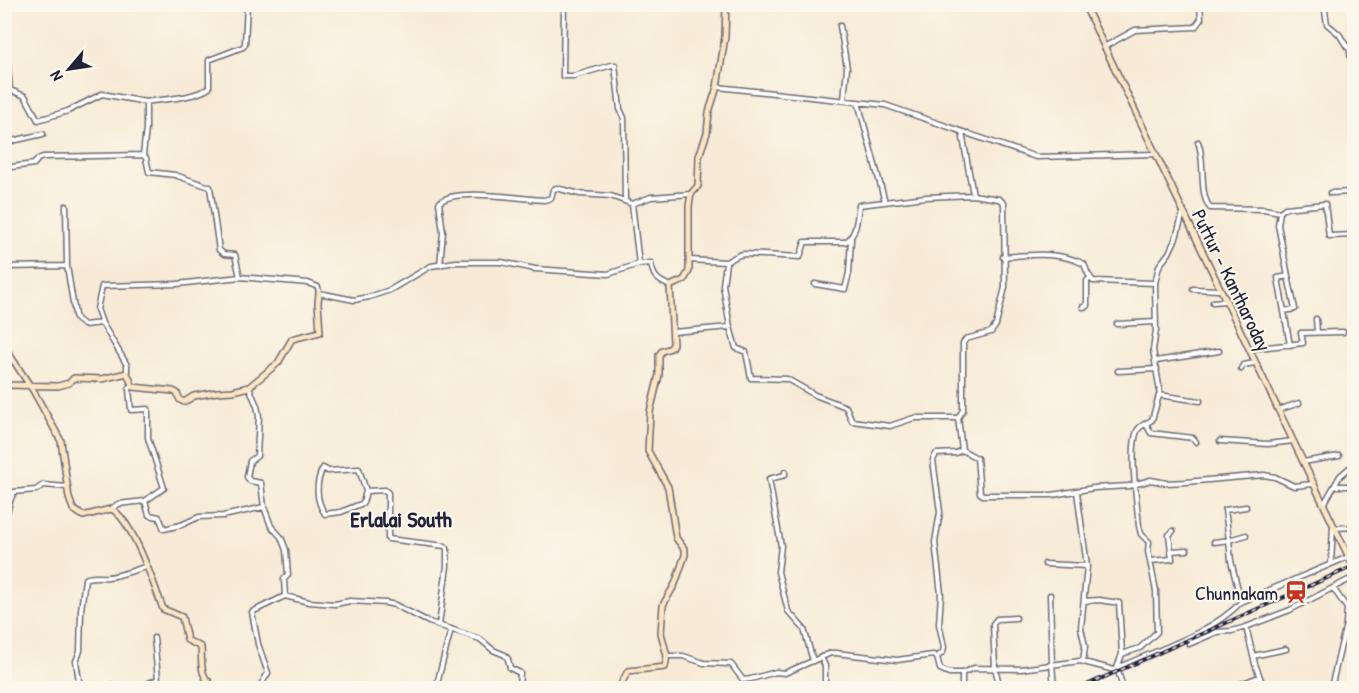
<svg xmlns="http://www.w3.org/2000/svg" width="1359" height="693" font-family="'Patrick Hand',sans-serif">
<rect width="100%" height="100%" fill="#fbf7ec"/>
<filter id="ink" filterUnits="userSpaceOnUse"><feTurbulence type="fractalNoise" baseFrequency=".0167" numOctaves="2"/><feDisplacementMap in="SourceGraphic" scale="12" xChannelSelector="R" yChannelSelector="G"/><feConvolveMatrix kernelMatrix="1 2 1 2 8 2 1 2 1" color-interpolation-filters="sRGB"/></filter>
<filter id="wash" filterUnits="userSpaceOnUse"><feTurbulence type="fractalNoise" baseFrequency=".008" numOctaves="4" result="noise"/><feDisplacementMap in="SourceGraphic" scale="24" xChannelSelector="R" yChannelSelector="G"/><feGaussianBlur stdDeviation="1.35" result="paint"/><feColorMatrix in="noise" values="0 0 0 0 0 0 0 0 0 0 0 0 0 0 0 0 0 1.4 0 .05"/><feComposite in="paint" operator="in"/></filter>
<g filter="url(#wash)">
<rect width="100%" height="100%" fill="#f7ebd7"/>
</g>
<g filter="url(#ink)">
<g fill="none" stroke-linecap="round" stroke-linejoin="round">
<g stroke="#6d6872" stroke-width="7">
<path id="street" d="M55,4H69
M564,4L563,76H574L612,65H615L620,109L624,118L625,200
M1324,4L1327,24L1339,34L1347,47L1354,46
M840,26L847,68L844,100
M1349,46L1354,80
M1104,47L1135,30L1195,27L1201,19L1200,4
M4,55L7,57L10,90L25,96L38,120L68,111L102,94L146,102
M717,87L885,105L1036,157L1155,154
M858,102L885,202
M4,131L9,139L12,141L43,134
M1198,142C1206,160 1198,192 1210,208L1264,209L1280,212
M143,155L146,129V102C164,99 194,98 209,88V60L243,47L245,44L247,4
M4,168L34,164L38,159L43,157L143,155L146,158L149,172L175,175L210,187L219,250L224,254L235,255L240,277
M1330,193L1354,192
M66,206L67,266L75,315L77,320L84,325L102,323
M1003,257C1030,255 1059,251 1084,264L1088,274L1093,281L1155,283
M689,260L726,262L739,255L744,254L800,257L805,242H845C857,236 857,217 859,205L926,197L973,195
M726,263L723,285L730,327
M440,265L443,232L439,203C453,187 522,199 544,200L551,198L553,190L556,188L580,194L611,196L632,204
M4,267L67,266
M1288,276L1278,225L1280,212L1285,208L1325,204L1329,236L1354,235
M815,284L845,289L849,273L851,239
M670,286C657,280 653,277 651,263L639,264L632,204L651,197L691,194
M1193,289L1220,290
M1213,302L1225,301
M1083,307L1087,306V281L1090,278
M1284,311L1295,309L1288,276L1278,278L1290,345
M1316,319L1317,332
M1117,324L1155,322
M673,332L730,327L736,348L746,352L751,378L787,379L815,395L846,407L852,421L890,426L914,418H958L962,450L977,458L980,493L983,495H1052L1094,488L1129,486L1151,480L1166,483L1186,482L1264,475L1275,477L1294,486L1313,484
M1249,349L1303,343L1301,333L1343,332
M1156,361L1219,351
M1241,369L1243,365L1255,363
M1118,371L1157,369
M127,373V365L102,323L97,309L102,286L177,284L240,277L308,283L318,287L319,293L354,300L369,297L390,290L431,266L456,262H501L535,269L608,274L639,264
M249,387L257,406L259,416L257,456L250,461L247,477L250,481L261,483L264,507L271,526L281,537L286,550L288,575L284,579L285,596
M1159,395L1200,401
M1278,410L1299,403
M958,418L963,410V343L966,339L991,332L996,325L1005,287L1004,203L999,199L973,195L962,132
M1146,424L1151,433L1193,438L1196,442
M1220,441L1268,444L1293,441
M1303,462L1339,456
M785,472V475L769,479L781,546L778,572L788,611L804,629L813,661
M1335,486H1354
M366,491L359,469L328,471L323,468C316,481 315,500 325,514L341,512L363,503L366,491L385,490L388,493V539L445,546L447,548V566L439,625
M1077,492L1087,566L1081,628L1085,646L1083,662
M145,501L149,515L159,517L164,529L181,525L199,517L223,516L264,507
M1324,504L1340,476L1354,464
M111,509L118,504L145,501L164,488L148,438V409L131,410L129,389L131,385
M4,518C10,509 8,502 14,492L36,490L43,485L67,487
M1335,528L1354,527
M1214,542L1229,540L1225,510L1246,507
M1171,551L1187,550
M1150,561L1172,559L1169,535L1173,531
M1045,564L1087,566
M1331,564L1333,526
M1333,588L1347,608L1346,623
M1050,595L1052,664L1054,688
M1084,601L1099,600L1119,603L1122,654L1117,668L1123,688
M1241,602L1231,561L1229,540L1246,535
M1246,627L1255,664L1264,688
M1189,644L1217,632L1232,631L1246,627L1290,610L1354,577
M1122,654L1140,648L1157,632L1156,591L1148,551L1149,542L1141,534L1139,526C1137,503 1129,451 1137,431C1140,425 1147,423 1152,420L1160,392L1153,350L1156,330L1155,283L1159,266L1169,253L1176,238L1183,213
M667,656H683L704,663L731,664L743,680L751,679L776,672L785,673L831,653H836L897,660L933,655L937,657L940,669L949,673H962L974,668L1021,669L1080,661L1118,671
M1253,656L1286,649
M821,657L825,666V688
M937,657L943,652L944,647L939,624L941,594L935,542L940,512L933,460L936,454L956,453L962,450
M1117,668C1155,651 1214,632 1241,602L1348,557
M112,685L129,688
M1156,685L1157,688
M80,688L76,661L80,651L81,610L85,579C92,575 100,578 108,577C116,577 137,569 146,567
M148,688L149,683L158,679L154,638
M263,688L262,683L268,673L258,644L252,612L285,596L309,602L335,604L350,601L386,603L395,605L429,622L480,639L493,650L505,655L508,659L510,668L520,673L519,688
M436,688L451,629
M962,688V673
M1000,688L995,668L993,624L997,619L1016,618
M1205,688L1235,686L1259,677
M1331,688L1346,624L1351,618H1354"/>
</g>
<g stroke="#6d6872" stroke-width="8">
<path id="secondary" d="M1084,4L1354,568
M4,346L34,392L61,441L69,498L73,509L83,516L111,509C132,518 154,585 163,609L182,617L187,640L201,647C202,656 200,669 205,677C208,682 211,682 212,688
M4,385L58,386L69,383L74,378L102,379L127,373L133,387L173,391L177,393L180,400L184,402L194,396L217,392L233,391L249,387L278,363L292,339L320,332L318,303L319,293
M619,688L628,671L665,667L667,656L661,633L663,605L675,584L685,555V550L676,538L668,487L648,451L650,412L659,375V355L662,351L671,348L673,344L670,286L684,280L689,271V206L691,194L698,186L699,156L707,133L709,112L717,87L725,37L726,4"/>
</g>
<use href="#street" stroke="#fff" stroke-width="4"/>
<use href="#secondary" stroke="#fbe6c4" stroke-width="5"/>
<g stroke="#22223b" stroke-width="4">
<path id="rail" d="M1080,688L1354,566"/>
</g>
<use href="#rail" stroke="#fbf7ec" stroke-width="1.5" stroke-dasharray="4.5" stroke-linecap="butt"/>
</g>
</g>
<defs>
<g id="station-bare" transform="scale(1.8)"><path d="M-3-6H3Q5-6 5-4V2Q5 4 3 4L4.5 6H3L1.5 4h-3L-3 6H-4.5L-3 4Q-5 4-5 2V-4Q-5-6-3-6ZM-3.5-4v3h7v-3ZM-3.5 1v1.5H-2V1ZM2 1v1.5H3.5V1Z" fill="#c8321e" stroke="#fbf7ec" stroke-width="2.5" paint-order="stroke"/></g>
</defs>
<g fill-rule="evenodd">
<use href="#station-bare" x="1296" y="592"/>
</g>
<g text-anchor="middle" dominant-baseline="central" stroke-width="4.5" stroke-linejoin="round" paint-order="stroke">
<g font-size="20" fill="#22223b" stroke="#fbf7ec">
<text transform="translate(1232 280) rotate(64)">Puttur - Kantharoday</text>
</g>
<g font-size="20" fill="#22223b" stroke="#fbf7ec" text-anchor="end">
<text x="1278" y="592">Chunnakam</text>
</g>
<g font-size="22" font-weight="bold" fill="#22223b" stroke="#fbf7ec">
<text x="401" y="519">Erlalai South</text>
</g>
</g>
<rect width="1359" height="693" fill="none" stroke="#fbf7ec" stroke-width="24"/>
<g transform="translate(69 69) rotate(241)" stroke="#fbf7ec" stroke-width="4.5" paint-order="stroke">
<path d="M0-4.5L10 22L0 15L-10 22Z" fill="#22223b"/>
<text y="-9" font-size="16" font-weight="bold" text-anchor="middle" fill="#22223b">N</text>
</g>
</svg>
